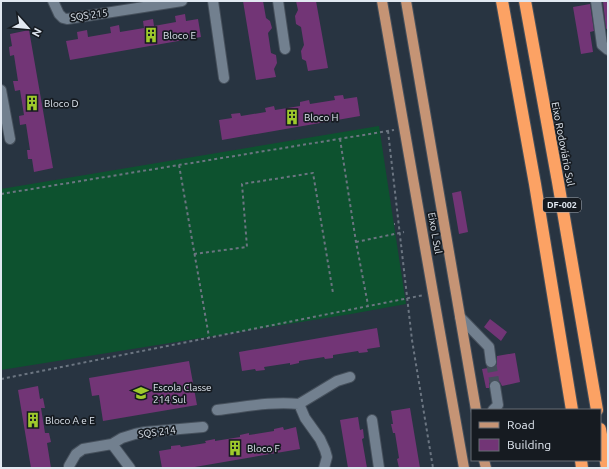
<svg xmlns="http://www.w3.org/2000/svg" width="609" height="469" font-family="Ubuntu,sans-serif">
<rect width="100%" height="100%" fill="#283441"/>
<path fill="#0d522f" d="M379,126L406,304L351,314L1,370V189Z"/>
<path fill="#723576" d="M243,1H263L266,18L270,21L272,28L268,33L271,53L276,55L277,63L274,69L276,77L256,80Z
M296,1H316L328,68L308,71L306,61L302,59L301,51L304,45L301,27L296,24L295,16L298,10Z
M603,1H608V28L606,29Z
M590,4L594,31L590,32L593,52L581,54L573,7Z
M185,14L186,21L198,19L201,37L70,60L66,41L78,39L77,32L87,30L88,37L111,33L110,27L119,25L120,32L144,28L143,21L153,19L154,26L176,22L175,16Z
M29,30L53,168L34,172L32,159H28L27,150H30L26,124L20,125L19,116L24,115L20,90L15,91L13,81H18L14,55L10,56L9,47L12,46L10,34Z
M343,95L344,99L357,97L360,116L222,140L219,120L232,118L231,114L240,113L241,116L266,112L265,108L274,106L275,110L300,106V102L309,100L310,104L335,100L334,96Z
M461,191L468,232L459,234L452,193Z
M490,319L507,332L501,341L484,327Z
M377,328L380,347L367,349L368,352L359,353L358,351L333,355V358L325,359L324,357L299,361V363L290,365V363L264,367L265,370L256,371L255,369L242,371L239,352Z
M515,353L520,382L502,386L500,382L497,380H494L489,383V388H486L482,369L488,368H492L495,367L497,364V356Z
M189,361L197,405L103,421L99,395L92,396L89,378Z
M38,386L40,399L43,398L45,408H41L45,433H49L51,442L47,443L51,468H31L18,390Z
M410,408L420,468H399L397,459L399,458L395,433H393L391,424H393L391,411Z
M358,417L360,430L363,429L364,438L362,439L367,468H348L340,420Z
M283,427L284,430L296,427L300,449L189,468H162L159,451L171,449V446L180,445L181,447L206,443L205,441L215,439V441L240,437V435L249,433V435L274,431V429Z"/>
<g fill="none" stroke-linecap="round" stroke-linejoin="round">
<path stroke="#444f5b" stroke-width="10" stroke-dasharray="10 5" stroke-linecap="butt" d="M491,362L495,386"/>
<g stroke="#46505c" stroke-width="12">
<path id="minor" d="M53,1L59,14L63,18L67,19L182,1
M213,1L224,78
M278,1L285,49
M596,1L602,45L608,50
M1,90L10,139
M460,317L489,347L491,362
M299,404L337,381L350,377
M217,410C244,407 272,401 299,404L305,418L320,439L325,450L327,457L324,468
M493,410L498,405L495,386
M372,420L379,468
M112,444L130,468
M69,468V466L76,454L83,449L112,444L122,438L135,434L145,432L203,427"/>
</g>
<g stroke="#46505c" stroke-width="12">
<path id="major" d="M382,1L433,293L464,468
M406,1L476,410
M484,460L486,468"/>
</g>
<g stroke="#46505c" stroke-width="14">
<path id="highway" d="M502,1L535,184L572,410
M525,1L558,182L597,410
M600,429L607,468
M581,460L582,468"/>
</g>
<path stroke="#6b7581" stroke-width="2" stroke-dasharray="3 3" stroke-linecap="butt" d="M388,131L412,340L433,468
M340,139L356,242L368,305
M179,165L209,337
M1,194L394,130
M394,224H395
M356,242L404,232
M194,254L247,247L242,184L313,173L333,293
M1,379L424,295"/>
<use href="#minor" stroke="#72808f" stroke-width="10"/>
<use href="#major" stroke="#c59475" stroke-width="10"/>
<use href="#highway" stroke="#fca264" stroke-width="12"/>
</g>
<defs>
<g id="building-bare" transform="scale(1.2)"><path d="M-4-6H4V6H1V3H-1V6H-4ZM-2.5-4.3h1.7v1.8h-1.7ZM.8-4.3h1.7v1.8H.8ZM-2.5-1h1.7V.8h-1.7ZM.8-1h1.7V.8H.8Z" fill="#9fca2c" stroke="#161b21" stroke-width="2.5" paint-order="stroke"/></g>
<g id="school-bare" transform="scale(1.2)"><path d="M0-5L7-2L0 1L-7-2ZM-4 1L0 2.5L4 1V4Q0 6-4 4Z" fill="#9fca2c" stroke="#161b21" stroke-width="2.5" paint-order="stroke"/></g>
</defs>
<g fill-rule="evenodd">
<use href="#building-bare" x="151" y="35"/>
<use href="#building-bare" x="32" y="103"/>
<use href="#building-bare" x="292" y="117"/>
<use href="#school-bare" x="141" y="393"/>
<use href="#building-bare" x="33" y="420"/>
<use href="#building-bare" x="235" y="448"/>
</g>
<g text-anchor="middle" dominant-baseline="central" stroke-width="3.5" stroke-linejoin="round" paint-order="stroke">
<rect fill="#161b21" stroke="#a4aab3" stroke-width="1" x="543" y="198" width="38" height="14" rx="3"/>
<g font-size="9" font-weight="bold" fill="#e1e8f1">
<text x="562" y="205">DF-002</text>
</g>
<g font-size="10" fill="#e1e8f1" stroke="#161b21">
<text transform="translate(89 15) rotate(-8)">SQS 215</text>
<text transform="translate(563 144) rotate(79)">Eixo Rodoviário Sul</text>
<text transform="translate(435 233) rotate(80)">Eixo L Sul</text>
<text transform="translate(157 432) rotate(-7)">SQS 214</text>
</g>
<g font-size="10" fill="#e1e8f1" stroke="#161b21" text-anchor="start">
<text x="163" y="35">Bloco E</text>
<text x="44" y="103">Bloco D</text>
<text x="304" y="117">Bloco H</text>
<text x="153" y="387">Escola Classe<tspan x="153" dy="12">214 Sul</tspan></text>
<text x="45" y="420">Bloco A e E</text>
<text x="247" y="448">Bloco F</text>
</g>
</g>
<rect width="609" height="469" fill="none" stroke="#e1e8f1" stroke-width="4"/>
<rect x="471" y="409" width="130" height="52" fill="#161b21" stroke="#676d74"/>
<rect x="479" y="422" width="20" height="6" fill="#c59475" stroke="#676d74"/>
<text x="507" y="429" font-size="12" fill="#e1e8f1">Road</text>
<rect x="479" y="439" width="20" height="12" fill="#723576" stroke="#676d74"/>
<text x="507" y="449" font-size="12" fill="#e1e8f1">Building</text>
<g transform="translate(28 28) rotate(117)" stroke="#161b21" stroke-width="3" paint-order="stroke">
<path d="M0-3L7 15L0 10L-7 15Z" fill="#e1e8f1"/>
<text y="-6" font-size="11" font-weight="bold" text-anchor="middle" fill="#e1e8f1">N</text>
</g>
</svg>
